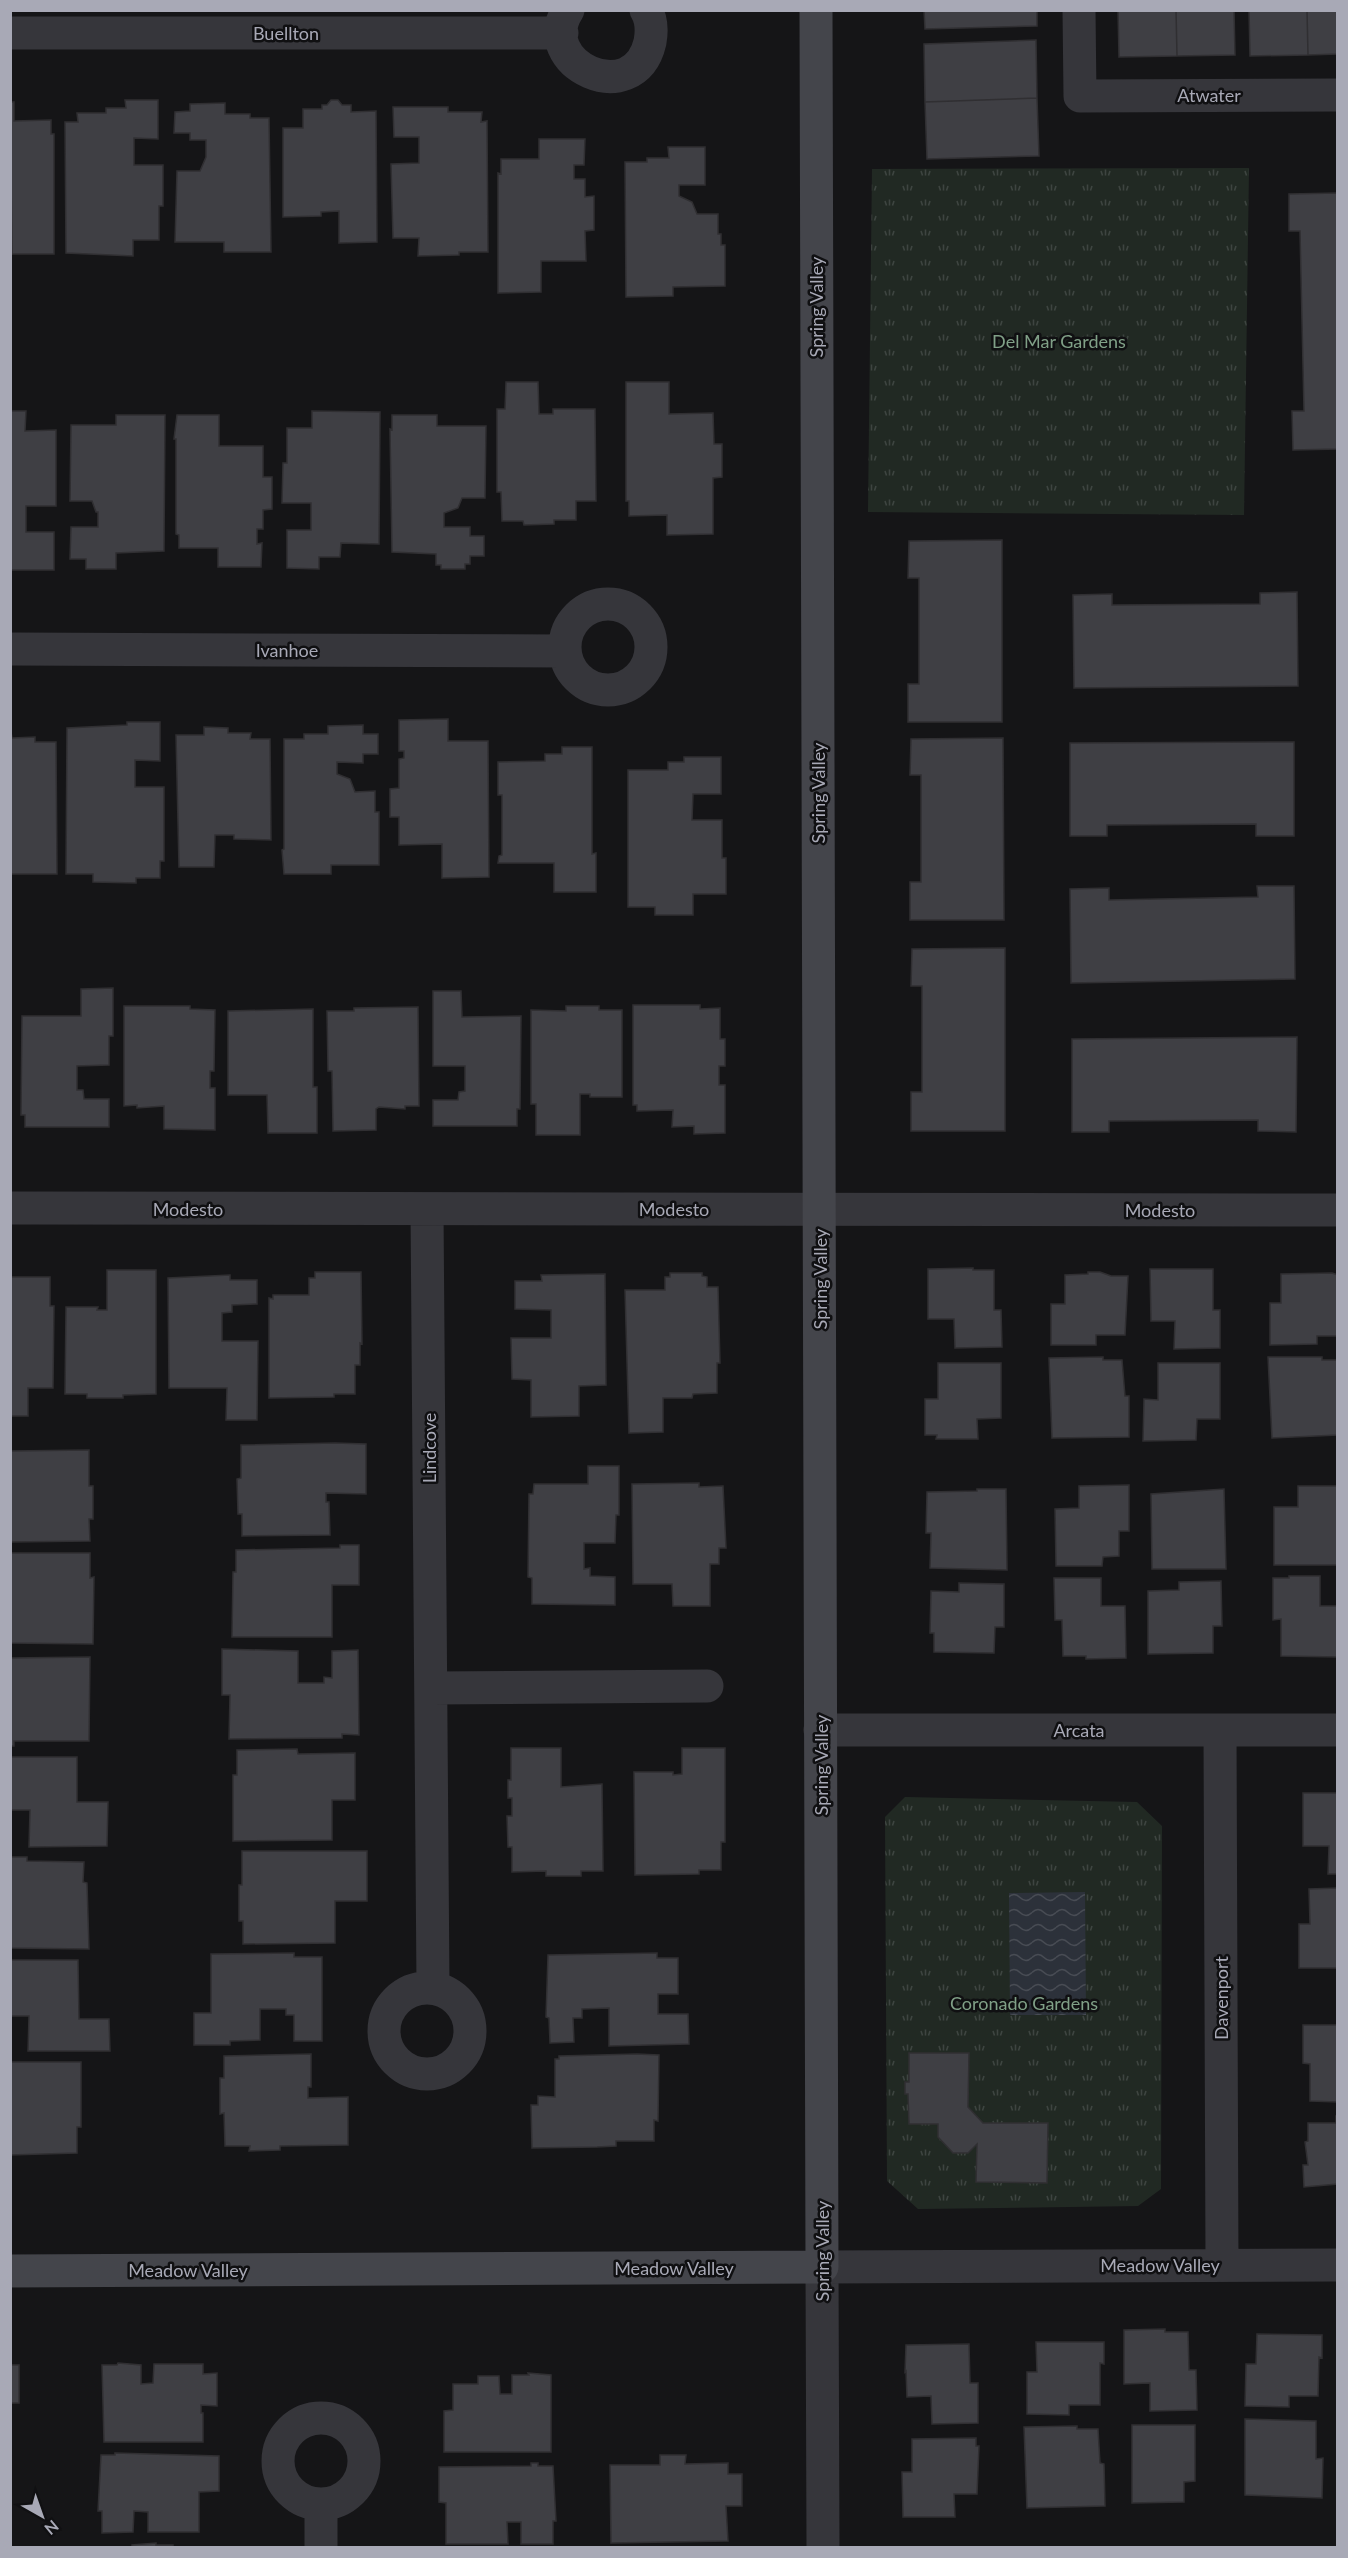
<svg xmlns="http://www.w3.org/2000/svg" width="1348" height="2558" font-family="Lato,sans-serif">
<defs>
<pattern id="park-tufts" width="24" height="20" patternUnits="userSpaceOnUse" patternTransform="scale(1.5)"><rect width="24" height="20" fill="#212923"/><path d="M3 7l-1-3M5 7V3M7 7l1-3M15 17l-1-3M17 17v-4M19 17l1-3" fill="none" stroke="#3e4541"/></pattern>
<pattern id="water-waves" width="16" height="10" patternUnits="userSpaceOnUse" patternTransform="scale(1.5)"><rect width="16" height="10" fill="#2c313a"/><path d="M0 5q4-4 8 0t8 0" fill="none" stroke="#484c54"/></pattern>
</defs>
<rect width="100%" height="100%" fill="#151517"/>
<path fill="url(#park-tufts)" d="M1249,168L1244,515L868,512L872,169Z
M905,1797L1137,1802L1162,1826L1161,2189L1138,2206L918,2209L887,2181L885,1817Z"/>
<path fill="url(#water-waves)" d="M1085,1892L1086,2015H1010L1009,1893Z"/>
<path fill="#3f3f44" stroke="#302f32" stroke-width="1.5" d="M924,10H1037V26L925,29Z
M1118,10H1176L1177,56L1119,57Z
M1176,10H1234L1235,55L1177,56Z
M1249,10H1307L1308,55L1250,56Z
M1307,10H1338V54L1308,55Z
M1036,40L1037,98L925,102L924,44Z
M1037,98L1039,156L927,159L925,102Z
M125,100H158V139L134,138V165H163V206H159V240H133V256L66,253L65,122H78L77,113H106V108H126Z
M331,100H338L342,105H351V112L376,111L377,242L339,243V211L321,212V216L283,217V128H303V109H322V105H327Z
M10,102H14V121L51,120V134H54V254H12Z
M225,103V114H250V118H269L271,252H224V242H175L177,171H200L206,157V140H190V133H174L175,112L190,111V104Z
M393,107H448V112H482L481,122L487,121L488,252H459V255L418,256L419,238H393L391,164L419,163V137H394Z
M539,139H585L584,165H574V179H585V197L594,196V230L585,231L586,261H541V292L498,293V173L501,174V159H539Z
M668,147H705V185H679V196L692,202L697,214H718V234H721V245H725V286L673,287V296L626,297L625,162H647V158H669Z
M1338,193V449L1293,450L1292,411H1304L1300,231H1289V194Z
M506,382H538L539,414H553V409H595L596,501H576V520H554V524L524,525L523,521H502L501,492H497V409H505Z
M626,382H669V414L713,413L714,444H722V477L713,478V534L667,535V515L629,516V501H626Z
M10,411H26L25,431L56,430V506H26V532H54V570H10Z
M312,411L380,412L379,544L341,543L340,557H319V569L287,568V530H311V503H282L283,463H287V428H312Z
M116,415H165L164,551L116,553V569H86V559H70L71,527H98V512H96L92,501H70L71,425H116Z
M177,415H219V446H263V477H272V509L263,510V529H257V544L262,543L261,567H218V548H179V535L176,534V439H174Z
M392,415H437V426H486L485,498H462L458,508L444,513V527H470V536H484V556H470V564H465V569H441V565H436V554L392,552L390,429L392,430Z
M1002,540V722H908V684H919V578H908L909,541Z
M1297,592L1298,686L1074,688L1073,595L1112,594V605L1260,604V593Z
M448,719V741H488L489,877L442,878V844L399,845V817H390V789L399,788V759L404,758V751H399V720Z
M127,722H160V761L135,760V787H164V861H160V878H136V883L93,882V874H66L67,728L127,725Z
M363,725V734H378V754H363V763L337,762V774L350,779L355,792L375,791V812H379V865H331V874H284L282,850L284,849V739H304V734H328V726Z
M10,727L12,738L35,737V742H56L57,874H10Z
M204,727L228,728V733H251L250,739H270L271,840L234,839V835H215L214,867H179L176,735H204Z
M1003,738L1004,920H910V882H921V775H910L911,739Z
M1294,742V836H1256V824L1107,825V836H1070V743Z
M562,747H592V854L596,853V892H554V863H498L499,856L502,855V795H498V762L545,761V754H562Z
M684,757H721V794H693L692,820H722V858H726V894H693V915H655V907H628V770H668V762H684Z
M1257,886H1294L1295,979L1071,983L1070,889L1109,888V900L1258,897Z
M1005,948V1131H911V1092H922V986H911L912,949Z
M113,988V1036H109V1065L77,1066V1090H83L84,1099H109V1127H25V1115H21L22,1016H81V989Z
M433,991H461L462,1017L521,1016L520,1109H517V1126H433V1100H458L459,1092L465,1091V1066H433Z
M633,1005H700V1009L720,1008V1039H725V1066H719V1085H725V1133L694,1134V1126L672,1127L673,1110L637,1111V1105H633Z
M124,1006H190V1009L215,1010L214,1071H210V1088H215V1130L164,1129V1106L137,1108V1105L124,1106Z
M566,1006H599V1010H622V1097H590V1094H580V1135H536V1104H531V1010L566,1011Z
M418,1007L419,1106H405V1109L379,1107L376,1109V1130L333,1131L332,1071H328L327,1011H354V1008Z
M313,1009V1087H317V1133H268L267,1095H228V1011Z
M1297,1037L1296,1132L1258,1131V1120L1109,1121V1132H1072V1039Z
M973,1268V1270H994V1310H1001L1002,1347L955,1348L954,1319H928V1269Z
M1150,1269H1213V1310H1220V1348L1174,1349L1175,1321H1151Z
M107,1270H156V1394L123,1395V1398H87V1394H65L66,1307H98L97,1310H107Z
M315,1272H361L362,1344L360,1343V1365H355V1394H334V1397L269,1398V1298L273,1299V1295H309V1278H315Z
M1088,1272H1100L1111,1276H1128L1125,1335H1096V1345H1051V1304H1065V1275L1088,1274Z
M670,1273H702V1276L707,1277V1287H718L720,1363H717V1393L693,1394L692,1398H663V1432L629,1433L625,1290H665V1277H670Z
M1332,1273L1338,1275V1336H1317V1344L1270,1345V1303H1281V1274Z
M605,1274L606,1385L579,1386V1416L531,1417V1380L512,1379L511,1338H551V1310L515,1309V1281H542L541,1275Z
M230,1275V1280H257V1304L232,1305V1312L222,1313V1341H258L257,1420H226L227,1388H169L168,1278Z
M10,1277H50V1306H54L53,1388H28V1416H10Z
M1103,1357V1360H1122L1125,1396H1129V1437L1052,1438L1049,1358Z
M1268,1357H1322V1360H1338V1435L1272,1438Z
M938,1363H1001V1418L977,1419L978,1439H936L937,1435H925V1399H938Z
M1158,1363H1220V1419H1197L1196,1440L1143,1441L1144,1399L1158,1400Z
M335,1443L366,1444V1494L326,1493V1502H329L330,1535L242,1536V1514H238L237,1479L241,1478V1445Z
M89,1450V1486H93V1519H89L90,1541L10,1542V1451Z
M588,1466H619V1515H616L615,1543H584V1569L590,1568V1576L615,1577V1605L532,1604V1578L528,1577L529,1494H533L534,1484H588Z
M699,1483V1487L723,1486L726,1548H719V1564H710V1606H673L672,1584H633L632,1484Z
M1129,1485V1531H1119V1556L1103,1557L1102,1566H1056L1055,1509L1079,1508V1486Z
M1298,1486H1338L1337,1565H1274V1507H1298Z
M977,1489H1006L1007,1570L930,1568L931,1533H926L927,1492L977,1491Z
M1224,1489L1226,1569H1152L1151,1494Z
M340,1545H359V1585H332V1637H232L233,1572H236V1550L340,1548Z
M10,1553H90V1578L94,1577L93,1644L10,1643Z
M1289,1576H1320V1606H1338V1657L1281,1656V1619L1273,1620V1578H1289Z
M1054,1578H1101V1606H1125L1126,1658L1086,1659V1656H1063L1062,1620H1055Z
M1221,1581L1222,1626H1213V1653L1148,1654V1591L1179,1590V1582Z
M959,1583L1004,1584V1627H995L994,1653L934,1652V1633H930L931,1591L959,1592Z
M222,1649L298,1651V1683H324V1677L332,1678V1651L358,1650L359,1735L342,1734V1738L229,1739L230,1695H222Z
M90,1657L89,1741H14V1746H10V1658Z
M511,1748H561V1787L602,1784L603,1871H581V1876H546V1871L512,1872V1847H508L507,1816H512V1798H508V1780H511Z
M682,1748H725V1842H721V1870H699V1874L635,1875L634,1772H673V1775L682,1774Z
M297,1749L298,1754L355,1753V1800H332V1840L233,1841V1775H237V1750Z
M10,1757H77V1802H108L107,1846L29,1847L30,1810H10Z
M1303,1793H1338V1874H1328L1329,1846H1303Z
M242,1851H367V1901H335V1943L243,1944V1921H239V1885H242Z
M10,1857H27V1861L84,1862L83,1882L87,1883L89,1949L10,1948Z
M1338,1888V1968H1299V1924H1310L1309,1889Z
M294,1953V1957H322V2041H294V2015H286V2009H260V2040L230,2041V2045H194V2013H211V1954Z
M657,1953V1958H678V1994H658V2014H688L689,2044L609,2046V2008L582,2009V2018H573L574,2042L550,2043L549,2018L546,2017L548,1955Z
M10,1960H78L79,2019H109L110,2051H28L29,2016H10Z
M1303,2025H1338V2102L1310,2101V2064L1303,2063Z
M909,2053H969L968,2107L983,2123H1048L1047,2183L976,2182L977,2144L968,2153H953L938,2137V2124H909L908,2094H905V2082H909Z
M311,2054V2087H308V2098L348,2097V2145L280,2146V2150L249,2151L250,2146H225L224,2113L220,2114V2078H224V2056Z
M637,2054L659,2055L658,2121L654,2120V2141H616V2146L597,2147L532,2148L531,2105H538V2096L555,2097V2059H559V2056Z
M10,2062H81V2127H77V2153L10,2155Z
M1336,2116H1338V2184L1304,2187L1303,2165H1308L1305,2142L1308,2141V2123H1336Z
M1165,2329V2332H1188L1189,2370H1196L1197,2410L1150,2411V2383L1124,2384V2330Z
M1257,2334L1322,2335V2358L1319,2357L1318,2396H1289V2407L1245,2406L1246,2364H1256Z
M1036,2342H1104V2364L1100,2363V2405H1069V2415L1027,2414V2372H1037Z
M969,2344L970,2383H978V2423L932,2424L931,2396L907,2397L906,2371L905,2372L906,2345Z
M118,2363L141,2365V2384L153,2383L154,2364H203V2374L217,2373V2406L201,2405V2413H203V2442H104L102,2365H117Z
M10,2365H19V2403H10Z
M528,2373L551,2375V2452H444V2411L453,2410V2384H478V2376H499L500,2394H512V2375H529Z
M1245,2419L1316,2421V2459L1323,2458L1322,2498L1245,2495Z
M1132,2425H1195V2481L1184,2482V2502L1132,2503Z
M1077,2426V2429H1098L1100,2463L1104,2464L1105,2506L1027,2508L1024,2427Z
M976,2438V2446H979L977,2494H954L955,2517H903L902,2472H912V2439Z
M115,2453L219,2456V2491L199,2492V2532H148V2512L134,2511L133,2532L102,2533V2511H98L101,2455H115Z
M660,2455H686L685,2464L728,2463V2474H742V2506H726L728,2541L611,2543L610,2465H660Z
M531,2463H538V2466H553L556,2521H553V2544H521V2522H507L508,2544H446V2503L439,2502V2467L531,2466Z
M156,2543V2545H173V2548H132V2545Z"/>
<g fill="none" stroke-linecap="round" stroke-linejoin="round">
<path stroke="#36363b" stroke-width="33" d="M568,10C533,64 634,111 650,42C652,31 652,20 646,10
M1079,10L1080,96L1338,95
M10,33H562
M565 647a43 43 0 1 1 86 0a43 43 0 1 1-86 0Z
M10,649L564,651
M10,1208L1338,1210
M427,1209L433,1987
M431,1688L707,1686
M820,1730H1338
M1220,1730L1222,2265
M384 2031a43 43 0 1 1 86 0a43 43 0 1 1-86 0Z
M278 2461a43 43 0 1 1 86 0a43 43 0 1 1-86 0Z
M321,2505V2548
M823,2548L822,2267L1338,2265"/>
<path stroke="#44454b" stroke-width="33" d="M10,2271L822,2267L816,10"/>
</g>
<g text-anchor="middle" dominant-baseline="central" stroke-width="5" stroke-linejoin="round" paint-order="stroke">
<g font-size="18" fill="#a8a9b6" stroke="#101012">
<text x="286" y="33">Buellton</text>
<text x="1209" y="95">Atwater</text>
<text transform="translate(816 307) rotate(-90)">Spring Valley</text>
<text x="287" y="650">Ivanhoe</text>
<text transform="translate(818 793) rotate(-90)">Spring Valley</text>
<text x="188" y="1209">Modesto</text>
<text x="674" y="1209">Modesto</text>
<text x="1160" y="1210">Modesto</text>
<text transform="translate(820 1279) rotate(-90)">Spring Valley</text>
<text transform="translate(429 1448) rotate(-90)">Lindcove</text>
<text x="1079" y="1730">Arcata</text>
<text transform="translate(821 1765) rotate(-90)">Spring Valley</text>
<text transform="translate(1221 1998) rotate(-90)">Davenport</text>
<text transform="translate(822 2251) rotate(-90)">Spring Valley</text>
<text x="1160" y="2265">Meadow Valley</text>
<text x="674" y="2268">Meadow Valley</text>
<text x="188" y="2270">Meadow Valley</text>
</g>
<g font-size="18" fill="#80a087" stroke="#101012">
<text x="1059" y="341">Del Mar Gardens</text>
<text x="1024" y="2003">Coronado Gardens</text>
</g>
</g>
<rect width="1348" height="2558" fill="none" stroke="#a8a9b6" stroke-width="24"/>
<g transform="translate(42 2516) rotate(140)" stroke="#101012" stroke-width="4.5" paint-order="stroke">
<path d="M0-4.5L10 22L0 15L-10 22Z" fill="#a8a9b6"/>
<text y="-9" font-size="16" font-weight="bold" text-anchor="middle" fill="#a8a9b6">N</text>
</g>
</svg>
